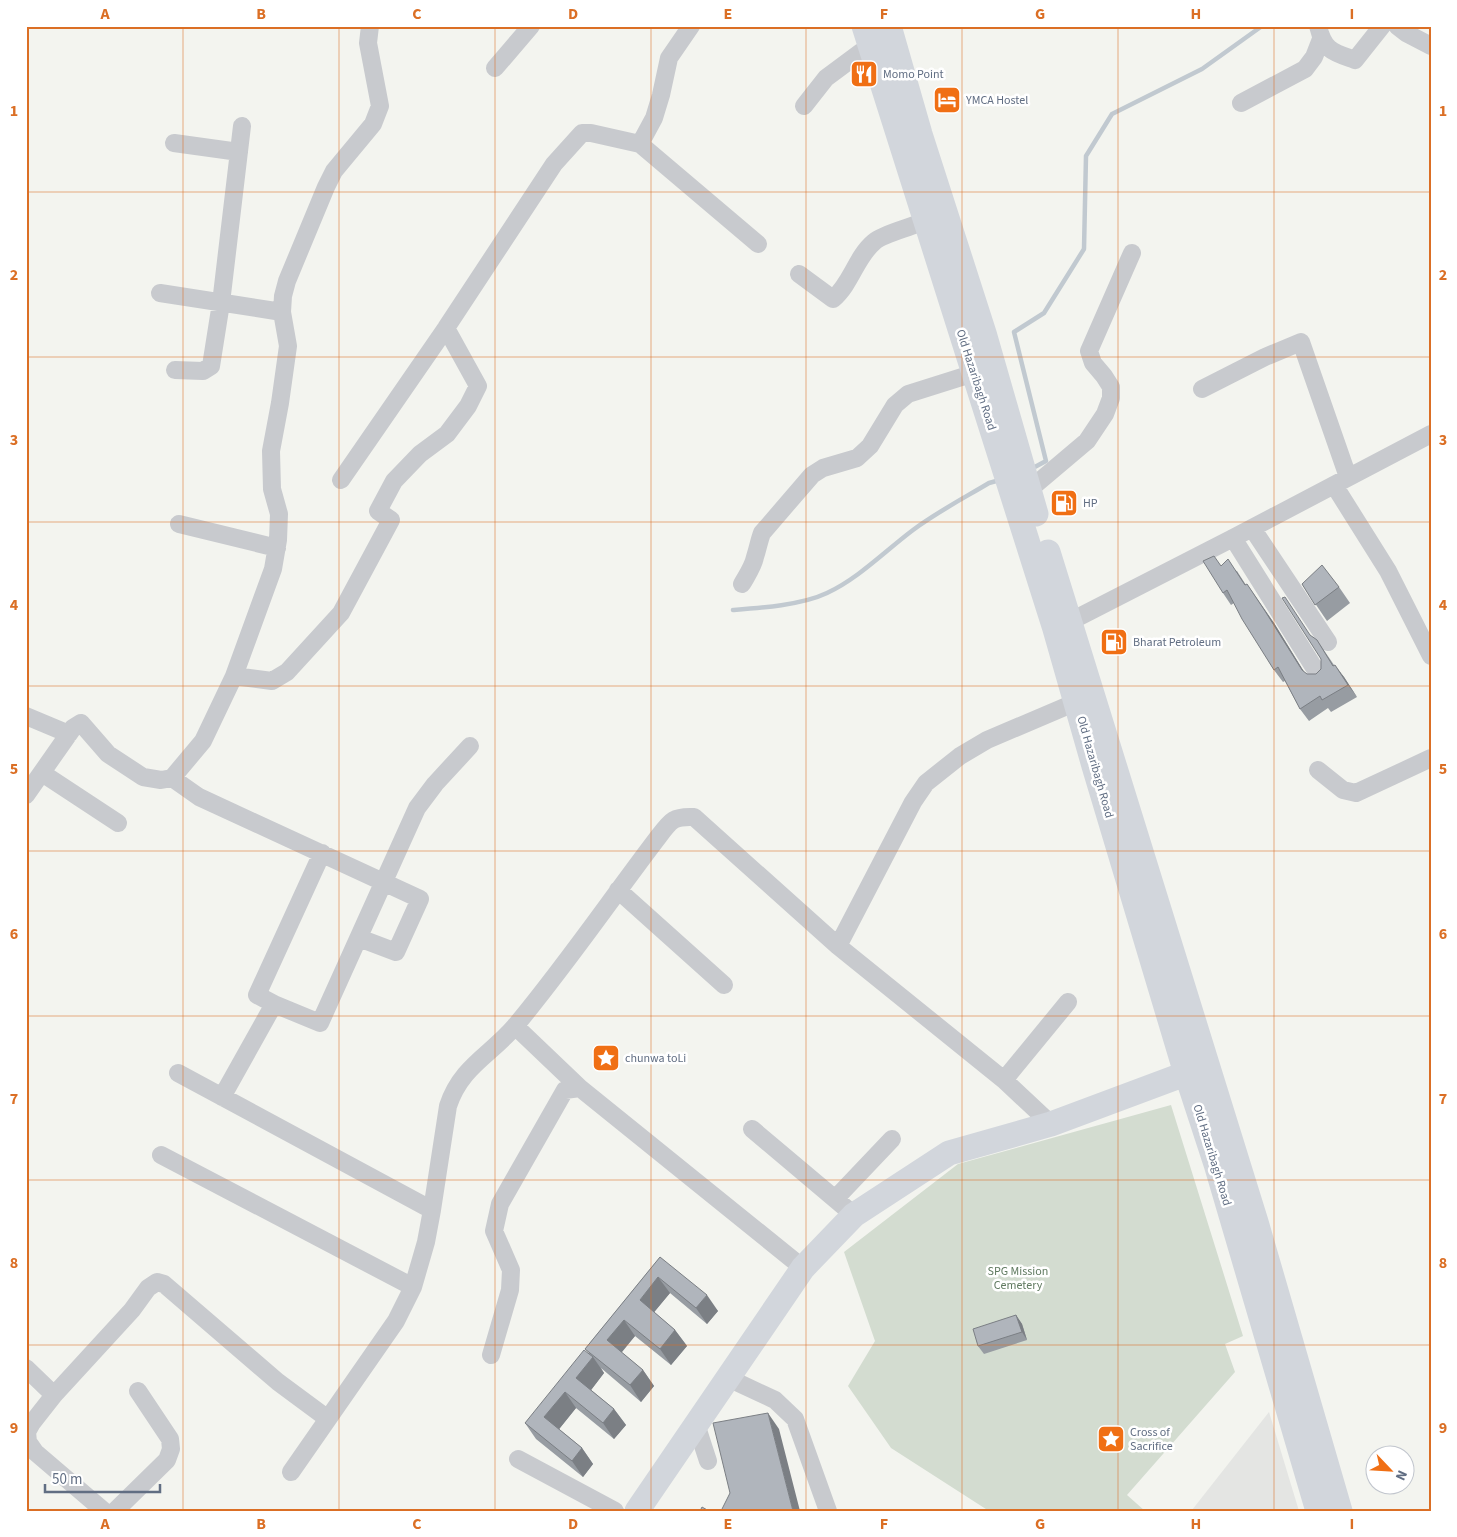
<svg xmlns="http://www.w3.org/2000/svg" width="1457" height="1537" font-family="'Source Sans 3',sans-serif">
<rect width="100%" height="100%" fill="#f3f4ef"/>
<path fill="#e4e5e3" d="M1269,1412L1299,1511H1193L1192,1510Z"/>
<path fill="#d3dcd0" d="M1171,1105L1243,1336L1225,1344L1235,1372L1127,1495L1145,1511H989L891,1448L848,1386L875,1341L844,1252L958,1164Z"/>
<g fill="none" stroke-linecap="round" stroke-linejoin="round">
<path stroke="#c1c9d0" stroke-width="4.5" d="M1031,469L1046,461L1014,332L1044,313L1084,249L1086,156L1112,114L1202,69L1262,26
M733,610C760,608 802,605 827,593C859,578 885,551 913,530C937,512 964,498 989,483L1000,480"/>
<path stroke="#c8cace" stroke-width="18" d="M1318,26C1324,51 1333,52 1355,60L1382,26
M1397,26L1406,33L1431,46
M495,68L531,26
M1241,103L1305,69L1314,57L1321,39
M804,106L826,78L861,52
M174,143L239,152
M640,144L654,118L661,95L669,58L691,26
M799,274L833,299C851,284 856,257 874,242C883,234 905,229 917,224
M160,293L282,312
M175,370L203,371L211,366L221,303L242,126
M1202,389L1265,357L1301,342L1348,477
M341,480L446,328L554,164L582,133H591L640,144L758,244
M1334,485L1388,571L1431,656
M1029,490L1087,441L1105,414L1111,398V387L1104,376L1093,363L1089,351L1132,253
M179,524L277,548
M1252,528L1328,642
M1233,538L1320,677
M742,584C747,575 753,567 755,557C758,548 759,541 762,533L812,475L823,468L857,458L870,446L895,405L908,394L965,376
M1071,621L1233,538L1431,434
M234,676L272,681L287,672L341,613L391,520L378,511L394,481L420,454L447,434L468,406L478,386L446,328
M26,716L69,734
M1318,770L1343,790L1356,793L1431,758
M42,773L118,823
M172,778L199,797L420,899L396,952L359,938
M26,795L73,728L81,723L108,754L143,777L161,780L172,778L203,741L234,676L273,569L278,540L279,514L272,489L271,451L280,403L288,346L282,312L283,296L287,281L326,187L334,171L373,124L380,106L368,43L370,26
M618,890L724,985
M838,946L913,802L926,783L960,756L987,740L1067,706
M274,1004L257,995L322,853
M515,1026L580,1088
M178,1073L432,1210
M1004,1080L1068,1002
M222,1097L274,1004L320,1023L417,808L435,784L470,746
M752,1129L854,1215
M161,1155L413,1287
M835,1199L892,1139
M491,1355L510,1290L511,1270L494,1231L500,1204L565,1090L580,1088L803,1268
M26,1368L54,1395
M728,1378L775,1400L795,1419L828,1511
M696,1424L708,1461
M518,1459L615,1511
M291,1472L396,1321L413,1287L426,1242L432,1210L448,1106C461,1066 491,1055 516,1025C566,965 611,899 659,836C671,820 674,816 694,817L838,946L1004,1080L1051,1124
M104,1511L35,1452L28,1442L27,1432L32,1423L54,1395L132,1310L148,1288L157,1282L164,1284L278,1382L328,1419
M115,1511L167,1460L171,1449L170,1439L138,1391"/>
<path stroke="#d2d6dc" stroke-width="25" d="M864,26L1055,629L1094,766L1182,1060L1216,1164L1318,1511
M889,26L920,134L984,333L1036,514
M1048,552L1256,1222L1340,1511
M637,1511L803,1268L854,1215L949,1153L1051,1124L1201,1068"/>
</g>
<path fill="#979ca2" d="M1221,566L1237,571L1246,585L1274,623L1304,672L1307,674H1316L1321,669V659L1311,636L1317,640L1334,665L1344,677L1357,697L1331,712L1328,708L1309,721L1300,709L1285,681L1283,682L1274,670L1234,603L1231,605L1223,593Z
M1302,584L1339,587L1350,603L1327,621Z
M660,1257L718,1311L707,1324L670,1293L654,1312L675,1330L687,1346L671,1365L635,1336L621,1352L643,1370L654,1386L641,1402L601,1368L604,1373L591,1390L614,1409L626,1425L614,1439L576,1408L559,1429L582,1448L593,1464L583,1477L536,1439L525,1423L589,1353L585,1349Z
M1016,1315L1022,1324L1027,1340L984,1354L978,1346Z"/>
<path fill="#7b7f84" d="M1247,584L1274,623L1311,683L1302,670Z
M1335,665L1344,677L1357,697L1348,685Z
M658,1277L670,1293L651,1316L640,1300Z
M707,1295L718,1311L707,1324L696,1308Z
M1016,1315L1022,1324L1027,1340L1022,1332Z
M624,1320L635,1336L618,1357L607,1340Z
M675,1330L687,1346L671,1365L660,1349Z
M593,1357L604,1373L588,1394L576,1378Z
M643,1370L654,1386L641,1402L630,1385Z
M565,1392L576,1408L556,1433L544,1417Z
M614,1409L626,1425L614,1439L603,1423Z
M768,1413L779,1429L800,1511H793Z
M582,1448L593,1464L583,1477L572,1461Z"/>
<path fill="#b0b5bc" stroke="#7b7f84" d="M1214,556L1221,566L1228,559L1245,585L1247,584L1265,611L1302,670L1307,674H1316L1321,669V659L1282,598L1285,597L1310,635L1317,640L1333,666L1335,665L1348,685L1322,700L1320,696L1300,709L1278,667L1274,670L1242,619L1227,590L1223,593L1203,561Z
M1322,565L1339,587L1315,605L1302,584Z
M660,1257L707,1295L696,1308L658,1277L640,1300L675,1330L660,1349L624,1320L607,1340L643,1370L630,1385L585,1349Z
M1016,1315L1022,1332L978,1346L973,1329Z
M584,1350L593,1357L576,1378L614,1409L603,1423L565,1392L544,1417L582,1448L572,1461L525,1423Z
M768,1413L793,1511H721L730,1493L713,1423Z
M702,1507L709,1511H700Z"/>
<path fill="none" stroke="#db6f25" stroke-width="1" stroke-opacity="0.55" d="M183,26V1511M339,26V1511M495,26V1511M651,26V1511M806,26V1511M962,26V1511M1118,26V1511M1274,26V1511M26,192H1431M26,357H1431M26,522H1431M26,686H1431M26,851H1431M26,1016H1431M26,1180H1431M26,1345H1431"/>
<defs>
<g id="restaurant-square" transform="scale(1.4375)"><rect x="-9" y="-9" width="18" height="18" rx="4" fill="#f06f14" stroke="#fff"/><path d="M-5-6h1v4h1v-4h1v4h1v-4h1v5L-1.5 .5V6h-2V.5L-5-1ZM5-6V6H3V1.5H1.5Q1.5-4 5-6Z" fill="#fff"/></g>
<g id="hotel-square" transform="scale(1.4375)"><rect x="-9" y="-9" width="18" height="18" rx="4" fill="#f06f14" stroke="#fff"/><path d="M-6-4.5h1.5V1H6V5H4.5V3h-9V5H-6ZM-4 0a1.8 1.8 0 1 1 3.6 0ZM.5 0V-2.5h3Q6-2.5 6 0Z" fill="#fff"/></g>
<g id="fuel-square" transform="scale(1.4375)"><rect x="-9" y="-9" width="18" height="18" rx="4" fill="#f06f14" stroke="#fff"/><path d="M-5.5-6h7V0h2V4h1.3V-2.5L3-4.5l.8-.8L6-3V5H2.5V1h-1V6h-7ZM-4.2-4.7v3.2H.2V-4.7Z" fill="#fff"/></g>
<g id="sight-square" transform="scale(1.4375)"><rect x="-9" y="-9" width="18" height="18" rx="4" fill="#f06f14" stroke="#fff"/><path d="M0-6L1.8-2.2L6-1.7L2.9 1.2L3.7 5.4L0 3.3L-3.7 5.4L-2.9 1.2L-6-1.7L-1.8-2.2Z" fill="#fff"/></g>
</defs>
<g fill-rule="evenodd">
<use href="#restaurant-square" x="864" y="74"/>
<use href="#hotel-square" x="947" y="100"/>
<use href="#fuel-square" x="1064" y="503"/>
<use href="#fuel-square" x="1114" y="642"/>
<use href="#sight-square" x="606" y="1058"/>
<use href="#sight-square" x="1111" y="1439"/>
</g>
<g text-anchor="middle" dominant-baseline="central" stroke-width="5" stroke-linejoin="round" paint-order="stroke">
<g font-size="12" fill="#616e83" stroke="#fff" text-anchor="start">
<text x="883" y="74">Momo Point</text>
<text x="966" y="100">YMCA Hostel</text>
<text x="1083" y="503">HP</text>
<text x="1133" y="642">Bharat Petroleum</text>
<text x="625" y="1058">chunwa toLi</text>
<text x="1130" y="1432">Cross of<tspan x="1130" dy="14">Sacrifice</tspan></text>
</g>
<g font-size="12" fill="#616e83" stroke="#fff">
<text transform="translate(976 380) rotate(72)">Old Hazaribagh Road</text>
<text transform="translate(1095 767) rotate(74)">Old Hazaribagh Road</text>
<text transform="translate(1212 1155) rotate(73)">Old Hazaribagh Road</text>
</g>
<g font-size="12" fill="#607a60" stroke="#fff">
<text x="1018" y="1271">SPG Mission<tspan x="1018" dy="14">Cemetery</tspan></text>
</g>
</g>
<rect width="1457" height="1537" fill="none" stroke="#ffffff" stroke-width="55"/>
<g transform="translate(1390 1470) rotate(115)"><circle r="24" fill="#ffffff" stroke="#c0c5cd"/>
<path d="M0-4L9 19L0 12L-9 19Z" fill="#f06f14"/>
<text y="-8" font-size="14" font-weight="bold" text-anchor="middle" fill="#616e83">N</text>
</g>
<path d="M45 1484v8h115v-8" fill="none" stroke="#616e83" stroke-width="2.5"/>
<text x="52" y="1484" font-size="15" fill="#616e83" stroke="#ffffff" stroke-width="4" paint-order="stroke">50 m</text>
<rect x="28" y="28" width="1402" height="1482" fill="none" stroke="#db6f25" stroke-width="2"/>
<g font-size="16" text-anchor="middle" font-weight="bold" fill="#db6f25">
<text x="105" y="19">A</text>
<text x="261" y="19">B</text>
<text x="417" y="19">C</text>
<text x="573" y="19">D</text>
<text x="728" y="19">E</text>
<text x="884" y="19">F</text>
<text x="1040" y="19">G</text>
<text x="1196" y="19">H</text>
<text x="1352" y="19">I</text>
<text x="14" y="116">1</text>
<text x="1443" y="116">1</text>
<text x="14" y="280">2</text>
<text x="1443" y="280">2</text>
<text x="14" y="445">3</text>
<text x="1443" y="445">3</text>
<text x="14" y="610">4</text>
<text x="1443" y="610">4</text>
<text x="14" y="774">5</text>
<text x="1443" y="774">5</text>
<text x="14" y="939">6</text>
<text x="1443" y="939">6</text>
<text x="14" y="1104">7</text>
<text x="1443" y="1104">7</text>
<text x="14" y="1268">8</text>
<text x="1443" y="1268">8</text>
<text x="14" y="1433">9</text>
<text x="1443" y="1433">9</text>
<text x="105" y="1529">A</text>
<text x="261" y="1529">B</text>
<text x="417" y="1529">C</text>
<text x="573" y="1529">D</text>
<text x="728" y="1529">E</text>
<text x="884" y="1529">F</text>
<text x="1040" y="1529">G</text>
<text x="1196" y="1529">H</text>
<text x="1352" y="1529">I</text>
</g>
</svg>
